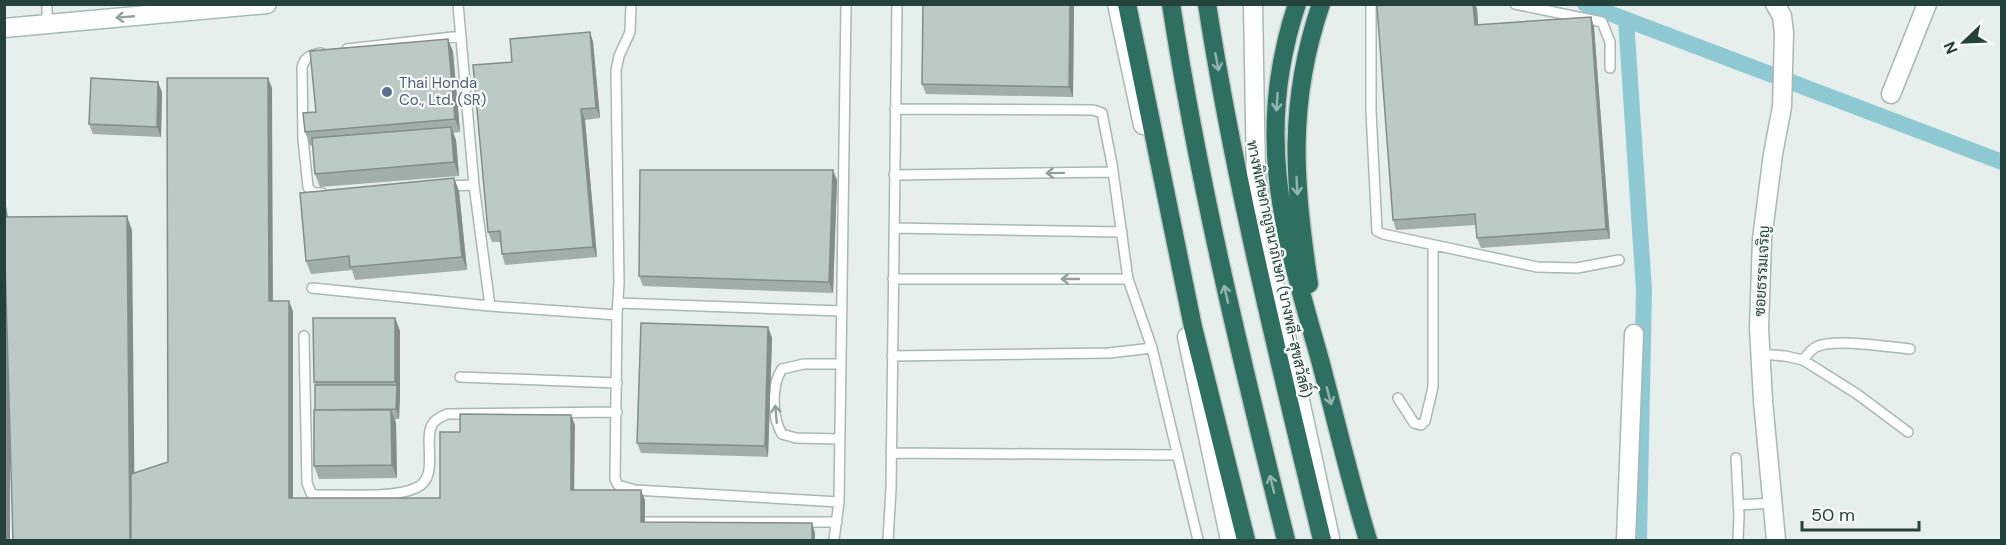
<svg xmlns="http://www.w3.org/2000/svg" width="2006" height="545" font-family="'DM Sans',Sarabun,sans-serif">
<rect width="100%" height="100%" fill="#e6efeb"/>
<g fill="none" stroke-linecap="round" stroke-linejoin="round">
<path stroke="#8ec9d4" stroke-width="16" d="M1585,4L2002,162
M1626,20L1644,290L1639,540"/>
<g stroke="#a8b8b2" stroke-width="12">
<path id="lane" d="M47,4V24
M458,4L474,185L490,306
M631,4L630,32L619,56L616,70L619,283L617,315L615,479L618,485L635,490L839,502
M1371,4V111L1377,231L1383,234L1537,267L1577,268L1619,260
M1515,4L1602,22L1610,42V68
M347,49L461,36
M321,53C311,55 304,57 302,68L303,139L308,187L313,193H322
M894,175L1113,172
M446,186L474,185
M894,228L1122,232
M893,279H1128
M312,288L490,306L617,315
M619,303L842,311
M304,336L307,483L311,493L315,495C342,494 392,499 416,488C440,478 423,441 432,425C435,419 441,417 447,414L617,412
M1152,348L1198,540
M1760,354L1785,356L1803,360L1857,394L1908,432
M892,356L1109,353L1152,348L1128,279L1112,164L1102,113L1093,110L895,109
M1803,360C1807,356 1810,350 1816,347C1834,338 1888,347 1910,349
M460,377L617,383
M1398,398L1414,423L1421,425L1425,421L1433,387V245
M839,439L796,438L782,434C772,418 771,385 782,369L804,364H841
M891,453L1178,455
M1736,458L1739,515L1738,540
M1738,505L1774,503
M645,522H837
M834,540L839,502L846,4
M888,540L891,489L897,4"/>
</g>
<g stroke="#a8b8b2" stroke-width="21">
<path id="street" d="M1117,4L1143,125
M1253,4L1256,177L1267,249L1330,538
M1775,4L1782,16L1784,33L1782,107L1773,154L1762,239L1759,328L1763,401L1776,540
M1891,94L1927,4
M1187,337L1230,540
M1626,540L1634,334"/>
</g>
<g stroke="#a4bbb3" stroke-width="21">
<path id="secondary" d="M4,28L267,4"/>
</g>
<g stroke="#c2cac8" stroke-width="21">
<path id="highway" d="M1127,4L1193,327L1246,540
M1171,4C1199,185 1242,363 1286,540
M1207,4C1235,185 1280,363 1322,540
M1297,4C1253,136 1284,233 1320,360C1336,420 1350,481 1368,540
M1309,284C1294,182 1287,104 1321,4"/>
</g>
<use href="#lane" stroke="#fff" stroke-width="9"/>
<use href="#street" stroke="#fff" stroke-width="18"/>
<use href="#secondary" stroke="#fff" stroke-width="18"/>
<use href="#highway" stroke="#2f6f62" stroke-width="18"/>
</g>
<path fill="#a1aea9" d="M923,4H1074L1073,97L926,94L922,84Z
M1392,4H1475L1477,9L1478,25L1591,17L1594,27L1610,239L1481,248L1477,238L1476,225L1396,230L1393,220Z
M590,32L593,42L600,118L585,120L597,257L505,265L502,254L500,242H492L488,232L512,62Z
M448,39L453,52L460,132L453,133L456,140L459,176L320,187L315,174L313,145L310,146L305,132L316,112Z
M162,92L161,137L93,134L89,124Z
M454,178L459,191L467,270L355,280L352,270L311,274L306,261Z
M837,180L833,293L643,286L639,276Z
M395,318L400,331V395L399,419H395L396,423L397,478L319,479L314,466L315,410V385L314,382Z
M768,327L772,338L768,457L641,453L637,443Z"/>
<path fill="#838d89" d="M1070,4H1074L1073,97L1069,87Z
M1473,4H1475L1477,9L1479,35L1475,25Z
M1591,17L1594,27L1610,239L1606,229Z
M590,32L593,42L600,118L596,108Z
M448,39L453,52L460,132L455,119Z
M268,78L272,88L273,312L269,301Z
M158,82L162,92L161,137L157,127Z
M581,109L585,120L597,257L593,247Z
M451,127L456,140L459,176L454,162Z
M833,170L837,180L833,293L829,282Z
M454,178L459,191L467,270L462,257Z
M4,193L10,230L5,217Z
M127,216L132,230L135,540H130Z
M5,259L10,272V540H5Z
M289,301L293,311V508L289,498Z
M395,318L400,331V395L399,419L396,409L397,385L395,382Z
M768,327L772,338L768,457L765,446Z
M391,410L396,423L397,478L392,465Z
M571,415L575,425L574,500L571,490Z
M641,490L645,500V532L641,522Z
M812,523L815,533V540H812Z"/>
<path fill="#bbcac4" stroke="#838d89" stroke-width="1.5" d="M923,4H1070L1069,87L922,84Z
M1392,4H1473L1475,25L1591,17L1606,229L1477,238L1475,214L1393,220L1377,6Z
M590,32L596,108L581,109L593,247L502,254L500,231L488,232L473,65L512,62L510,39Z
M448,39L455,119L305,132L303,113L316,112L310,51Z
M91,78L158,82L157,127L89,124Z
M167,78H268L269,301H289V498H440V432H460V414L571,415V490H641V522L812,523V540H131V474L168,462Z
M451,127L454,162L315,174L312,138Z
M640,170H833L829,282L639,276Z
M454,178L462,257L350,267L349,256L306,261L300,193Z
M4,211L5,217L127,216L130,540H13L5,259L4,540Z
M313,318H395V382H314Z
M641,323L768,327L765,446L637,443Z
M315,385H397L396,409L315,410Z
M314,410H391L392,465L314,466Z"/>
<defs><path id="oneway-shaft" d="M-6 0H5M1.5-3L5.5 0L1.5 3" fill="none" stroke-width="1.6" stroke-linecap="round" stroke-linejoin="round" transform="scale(1.5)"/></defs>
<g stroke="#92a09c">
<use href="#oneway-shaft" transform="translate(125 17) rotate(175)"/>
<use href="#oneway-shaft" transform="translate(1055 173) rotate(179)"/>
<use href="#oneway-shaft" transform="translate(1070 279) rotate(180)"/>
<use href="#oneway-shaft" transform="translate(776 414) rotate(-95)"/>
</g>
<g stroke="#93b5ae">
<use href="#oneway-shaft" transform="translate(1217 62) rotate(79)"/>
<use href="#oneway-shaft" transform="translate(1277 102) rotate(94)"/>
<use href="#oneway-shaft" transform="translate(1297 186) rotate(87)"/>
<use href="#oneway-shaft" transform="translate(1226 294) rotate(-103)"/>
<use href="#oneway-shaft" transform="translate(1329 396) rotate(75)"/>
<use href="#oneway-shaft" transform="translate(1272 484) rotate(-104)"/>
</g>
<circle fill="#5c6f8a" stroke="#f7fbf9" stroke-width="2" cx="387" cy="92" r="6"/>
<g text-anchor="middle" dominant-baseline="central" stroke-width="4.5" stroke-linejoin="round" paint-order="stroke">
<g font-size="15" fill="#4e5e75" stroke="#f7fbf9" text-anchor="start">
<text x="399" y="83">Thai Honda<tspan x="399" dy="17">Co., Ltd. (SR)</tspan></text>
</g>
<g font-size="15" fill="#24423a" stroke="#f7fbf9">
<text transform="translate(1279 269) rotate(78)">ทางพิเศษกาญจนาภิเษก (บางพลี-สุขสวัสดิ์)</text>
<text transform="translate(1762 271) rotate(-87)">ซอยธรรมเจริญ</text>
</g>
</g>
<rect width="2006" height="545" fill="none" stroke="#24423a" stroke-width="12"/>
<g transform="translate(1964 42) rotate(247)" stroke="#f7fbf9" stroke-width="4.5" paint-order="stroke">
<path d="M0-4.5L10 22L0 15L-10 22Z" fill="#24423a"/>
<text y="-9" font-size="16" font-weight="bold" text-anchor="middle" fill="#24423a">N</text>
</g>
<path d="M1802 521v9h117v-9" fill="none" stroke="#24423a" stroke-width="3"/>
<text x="1811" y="521" font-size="18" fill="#24423a" stroke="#f7fbf9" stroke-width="4.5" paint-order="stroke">50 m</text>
</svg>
